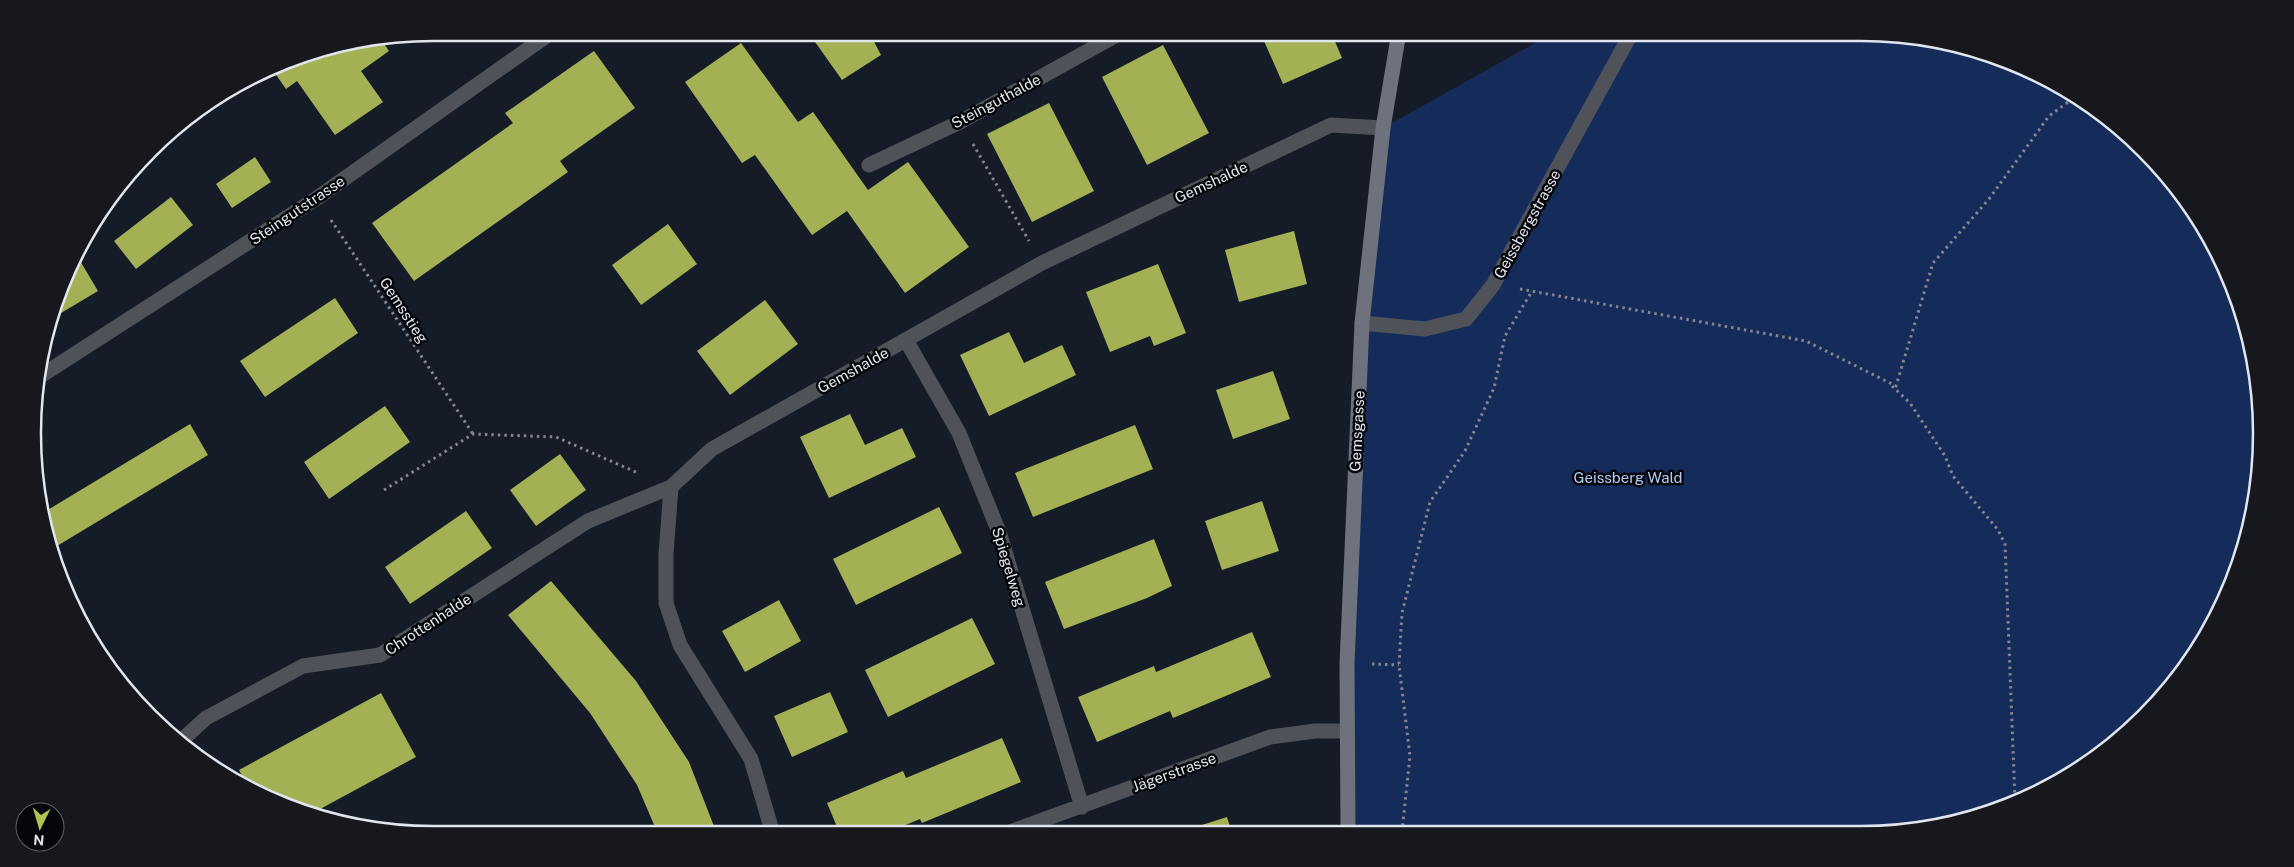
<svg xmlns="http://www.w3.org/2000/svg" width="2294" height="867" font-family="'Public Sans',sans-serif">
<rect width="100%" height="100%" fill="#151b27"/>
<path fill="#152c5b" d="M1860,32L1965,46L2038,74L2105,116L2162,169L2208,233L2240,305L2258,381L2261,460L2248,538L2208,634L2125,735L2038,793L1913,831L1348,832L1362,323L1383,128L1553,33Z"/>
<path fill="#a3b054" d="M639,32H660L645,42Z
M808,32H869L881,55L842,80Z
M973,32H992L986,41Z
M1023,32H1034L1031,38Z
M1260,32H1331L1342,58L1283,84Z
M382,41L389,51L361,71L383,102L335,135L297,81L286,89L272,69L304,54Z
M741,43L798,122L813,112L868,190L908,162L969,247L905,293L847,211L812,235L755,155L742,163L685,82Z
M1163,45L1209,133L1147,165L1102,77Z
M594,51L635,108L560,161L568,172L414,281L372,223L513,123L505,113Z
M1049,103L1094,191L1032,222L987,134Z
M255,157L271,182L232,208L216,184Z
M171,197L193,225L136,269L114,241Z
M668,224L697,264L641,305L612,265Z
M1294,231L1307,284L1239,302L1225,250Z
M76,254L98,291L51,319L54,304Z
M1158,264L1186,333L1154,346L1150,336L1110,352L1086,292Z
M335,298L358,333L265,397L240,361Z
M765,300L798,344L730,395L697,351Z
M1009,332L1024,363L1062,345L1076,375L989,416L960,355Z
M1273,371L1290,419L1233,439L1216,390Z
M385,406L410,442L329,499L304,462Z
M850,414L865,445L902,428L916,457L829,498L800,437Z
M190,424L208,455L52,549L41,514Z
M1135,425L1153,469L1033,517L1015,473Z
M560,454L586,490L536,526L510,490Z
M1262,501L1279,551L1222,570L1205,521Z
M939,507L962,553L856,605L833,559Z
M466,511L492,548L410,604L385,567Z
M1154,539L1172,586L1147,598L1064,629L1045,582Z
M551,581L636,681L689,762L717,834H658L637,785L590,713L508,615Z
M779,600L801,641L745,672L722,631Z
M972,618L995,664L888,717L865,670Z
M1252,632L1271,677L1173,718L1170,711L1097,742L1078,697L1154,666L1156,672Z
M830,692L848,732L792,757L774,716Z
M381,693L416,757L311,814L249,789L239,770Z
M1002,738L1021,782L922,823L920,819L886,833L840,834L827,803L903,771L906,778Z
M1227,817L1232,833H1180V832Z"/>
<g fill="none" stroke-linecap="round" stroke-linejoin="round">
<path stroke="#80858f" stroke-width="3" stroke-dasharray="2.5 4" stroke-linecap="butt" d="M973,144L1029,241
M331,220L473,434
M1520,289L1806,341L1896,386L1933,263L1989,199L2049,116L2075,97
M1892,386L1910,403L1945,456L1953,476L1998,530L2005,544L2015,800
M384,490L473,434L556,437L638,473
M1372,664L1399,665
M1402,832L1410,756L1399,665L1402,613L1430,502L1465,451L1494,388L1505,336L1532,291"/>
<path stroke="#4f5359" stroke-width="15" d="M1362,323L1425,329L1466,319L1493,285L1632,32"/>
<path stroke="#4f5359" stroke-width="15" d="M869,165L960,122L1122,32
M906,340L959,433L999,532L1082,807
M36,379L317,198L552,32
M180,742L206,718L303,666L380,655L588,521L671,487
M1007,833L1270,737L1315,731H1346
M773,834L751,759L680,645L666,603V554L671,487L712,449L1042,263L1331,125L1383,128"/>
<path stroke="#6d727c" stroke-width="15" d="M1348,832L1347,663L1362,323L1383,128L1399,32"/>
</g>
<g text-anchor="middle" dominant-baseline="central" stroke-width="5" stroke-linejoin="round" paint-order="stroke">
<g font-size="15" fill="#e1e6ee" stroke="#04060b">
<text transform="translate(996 101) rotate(-28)">Steinguthalde</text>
<text transform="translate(1211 182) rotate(-25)">Gemshalde</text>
<text transform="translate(297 210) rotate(-34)">Steingutstrasse</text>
<text transform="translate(1527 224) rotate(-61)">Geissbergstrasse</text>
<text transform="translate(404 310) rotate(57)">Gemsstieg</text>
<text transform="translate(853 370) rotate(-29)">Gemshalde</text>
<text transform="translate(1357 431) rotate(-87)">Gemsgasse</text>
<text transform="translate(1009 567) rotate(73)">Spiegelweg</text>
<text transform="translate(428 624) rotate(-33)">Chrottenhalde</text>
<text transform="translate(1174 772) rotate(-20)">Jägerstrasse</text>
</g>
<g font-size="15" fill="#b7ccf3" stroke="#04060b">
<text x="1628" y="477">Geissberg Wald</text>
</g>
</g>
<path d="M0 0H2294V867H0ZM433 41H1861A392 392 0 0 1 2253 433V434A392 392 0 0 1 1861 826H433A392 392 0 0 1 41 434V433A392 392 0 0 1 433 41Z" fill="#16181d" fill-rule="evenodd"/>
<path fill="none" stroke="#e1e6ee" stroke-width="2.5" d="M433 41H1861A392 392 0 0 1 2253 433V434A392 392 0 0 1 1861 826H433A392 392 0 0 1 41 434V433A392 392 0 0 1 433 41Z"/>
<g transform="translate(40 827) rotate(185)"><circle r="24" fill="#04060b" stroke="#5c6066"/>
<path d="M0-4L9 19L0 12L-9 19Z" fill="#b2c34c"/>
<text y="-8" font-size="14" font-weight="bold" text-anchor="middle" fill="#e1e6ee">N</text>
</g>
</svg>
